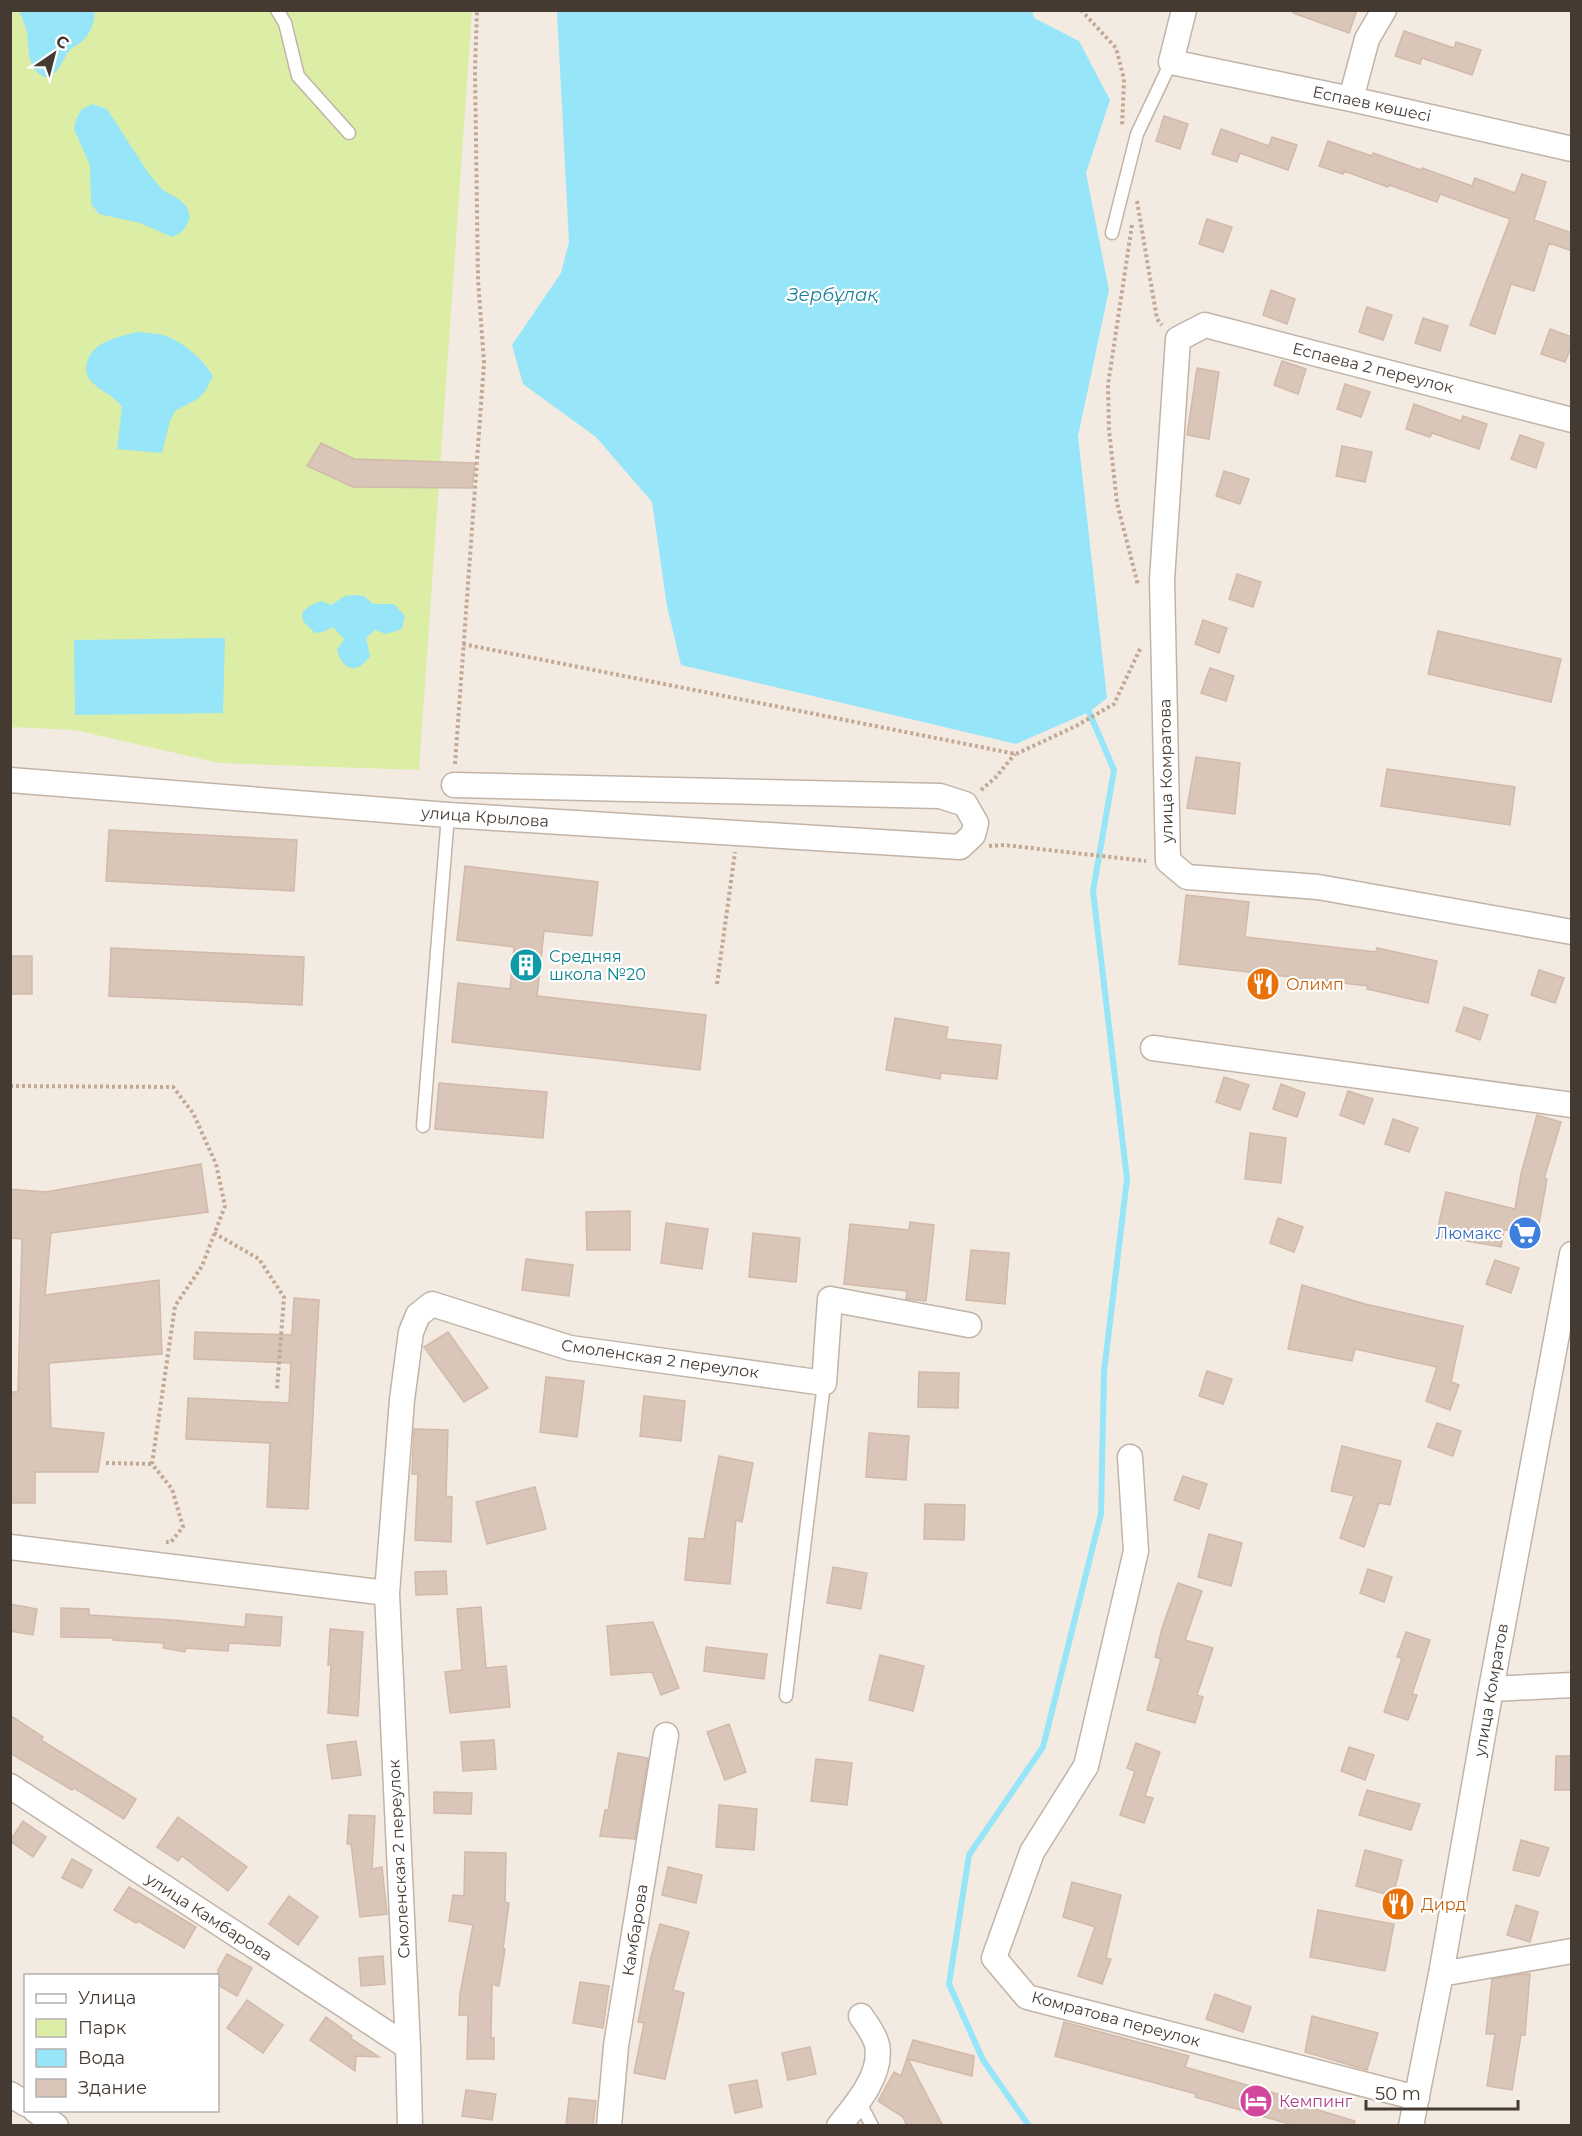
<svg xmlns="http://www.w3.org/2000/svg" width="1582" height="2136" font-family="Montserrat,sans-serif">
<rect width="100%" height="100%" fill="#f3ebe2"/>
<path fill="#dceda6" d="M11,11H472L419,770L219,763L75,730L11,727Z"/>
<path fill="#96e5f8" d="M94,10C96,21 89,37 80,43C76,46 72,47 69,51C61,61 54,88 37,72C27,62 29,46 27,32C25,25 22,18 19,11Z
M557,11H1032L1034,18L1079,41L1110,100L1086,173L1109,290L1078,436L1107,698L1089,712L1016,744L681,665L667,606L652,502L596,437L523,384L512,345L561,273L569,242Z
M92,104L107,109L149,174L163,190L180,200L187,207L190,217C186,228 183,233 172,237L140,223L99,214L91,204L90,165L74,129L76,120L81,110Z
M137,332C146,333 158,333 166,336C183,342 204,360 213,376L206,390L199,398L175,411L170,421L162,453L117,449L122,407C114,395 99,391 90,380C86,375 85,368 87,362C93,341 119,337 137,332Z
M354,595L364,596L373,604H394L405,616L402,629L386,634L375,630L366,638L370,656C358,674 343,672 337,650L344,639L333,627L323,632L315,633L303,621L302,613C308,606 313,604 321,601L331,605L345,596Z
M225,638L223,713L75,715L74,640Z"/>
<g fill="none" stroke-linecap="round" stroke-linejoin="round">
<path stroke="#96e5f8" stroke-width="6" d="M1029,2126L983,2060L949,1984L969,1855L1043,1747L1101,1514L1104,1372L1127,1179L1093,891L1114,770L1089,712"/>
</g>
<path fill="#d9c6b9" stroke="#d2b9a9" stroke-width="1.5" d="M1293,10H1357L1349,33L1293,13Z
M1404,31L1454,48L1456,42L1481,50L1472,75L1422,58L1420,64L1395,56Z
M1164,116L1188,124L1180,149L1156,141Z
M1221,129L1269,146L1272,137L1297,145L1288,170L1240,153L1237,162L1212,154Z
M1328,141L1372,156L1373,153L1421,170L1422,168L1472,186L1475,178L1515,193L1522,174L1546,182L1534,220L1572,233V251L1549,243L1534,291L1511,284L1495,334L1470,325L1510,219L1440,194L1437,202L1389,185L1388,187L1344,171L1343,174L1319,166Z
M1207,219L1232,227L1223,252L1199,244Z
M1271,290L1295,299L1287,324L1263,315Z
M1367,307L1392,315L1383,340L1359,332Z
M1423,318L1448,326L1440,351L1415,343Z
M1550,329L1572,337V345L1565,362L1541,354Z
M1282,361L1306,369L1298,394L1274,385Z
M1197,368L1219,372L1209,439L1187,435Z
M1345,384L1370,392L1361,417L1337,409Z
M1414,404L1461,421L1463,416L1487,424L1479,449L1432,433L1430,437L1406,429Z
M1520,435L1544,443L1536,468L1511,459Z
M321,443L354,459L475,463L472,488L353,487L307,466Z
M1342,446L1372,452L1365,482L1336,476Z
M1224,471L1249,479L1240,504L1216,496Z
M1237,574L1261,582L1253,607L1229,599Z
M1203,620L1227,628L1219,653L1195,644Z
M1438,631L1561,659L1551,702L1428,674Z
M1210,668L1234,676L1226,701L1201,693Z
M1196,757L1240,763L1235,814L1187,808Z
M1387,769L1515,787L1510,825L1381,806Z
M109,830L297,840L294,891L106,881Z
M465,866L598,882L592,936L544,931L537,996L706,1015L700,1070L452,1042L458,983L510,989L514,947L457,940Z
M1186,895L1249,902L1245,937L1376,952L1377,948L1437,961L1428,1003L1367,989L1368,986L1179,964Z
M111,948L304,957L302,1005L109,996Z
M10,956H32V994H10Z
M1539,970L1564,978L1555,1003L1531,995Z
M1464,1007L1488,1015L1480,1040L1456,1031Z
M895,1018L948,1027L946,1039L1001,1045L997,1079L941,1073L940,1079L886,1070Z
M1224,1077L1249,1085L1240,1110L1216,1102Z
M439,1083L547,1092L543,1138L435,1129Z
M1281,1084L1305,1093L1297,1117L1273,1109Z
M1348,1091L1373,1099L1364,1124L1340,1115Z
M1537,1115L1561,1122L1544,1179H1547L1537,1235L1504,1230L1501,1247L1436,1236L1446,1192L1515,1209L1521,1174Z
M1393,1119L1418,1128L1409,1152L1385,1144Z
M1250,1133L1286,1138L1281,1183L1245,1179Z
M201,1164L208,1212L51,1233L45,1295L159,1280L162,1354L49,1363L51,1428L104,1433L98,1472H35V1503H10V1392H18L22,1239L10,1238V1189L46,1192Z
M630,1211V1250H587L586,1212Z
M1278,1218L1303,1227L1294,1252L1270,1243Z
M910,1222L934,1225L926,1301L906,1299L907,1291L844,1284L850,1224L909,1230Z
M666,1223L708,1229L702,1269L661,1263Z
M753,1233L800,1238L796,1282L749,1277Z
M971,1250L1009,1253L1005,1304L966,1300Z
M526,1259L573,1265L569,1296L522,1290Z
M1495,1260L1519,1268L1511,1293L1486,1284Z
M1302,1285L1365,1304L1463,1326L1451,1382L1459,1385L1450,1410L1426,1401L1437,1367L1355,1349L1352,1361L1288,1349Z
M294,1298L319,1300L308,1509L267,1507L270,1443L186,1439L188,1398L289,1403L291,1363L194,1359L195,1332L292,1335Z
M448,1332L488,1388L464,1402L424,1347Z
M1207,1371L1232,1379L1223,1404L1199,1396Z
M919,1372L959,1373L958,1408L918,1407Z
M546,1377L584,1381L577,1437L540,1432Z
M644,1396L685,1401L681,1441L640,1436Z
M1437,1423L1461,1431L1453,1456L1428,1447Z
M414,1429L448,1430L446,1496L452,1497L451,1542L415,1540L418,1474H412Z
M869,1433L909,1436L906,1480L866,1477Z
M1342,1446L1401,1461L1390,1505L1379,1503L1364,1547L1340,1538L1354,1496L1331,1491Z
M719,1456L753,1463L742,1522L736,1520L730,1584L685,1580L689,1538L704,1539Z
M1183,1476L1207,1484L1199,1509L1174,1500Z
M535,1487L546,1529L487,1544L476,1502Z
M925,1504L965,1505L964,1540L924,1539Z
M1209,1534L1242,1543L1231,1586L1198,1577Z
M833,1567L867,1573L861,1609L827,1603Z
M1368,1569L1392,1577L1384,1602L1360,1593Z
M446,1571L447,1594L416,1595L415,1572Z
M1178,1583L1202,1591L1185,1640L1213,1648L1197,1695L1203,1697L1195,1723L1147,1710L1161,1659L1155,1657L1162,1628Z
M10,1604L37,1609L33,1635L10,1631Z
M481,1607L486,1668L506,1666L510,1707L450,1713L445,1672L462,1670L457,1609Z
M61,1608L89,1609V1615L173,1620L245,1627L246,1614L282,1617L280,1646L229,1643L228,1651L186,1648L185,1652L163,1648L164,1643L113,1640V1638L61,1637Z
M653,1622L679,1688L661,1695L652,1672L611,1675L607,1626Z
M330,1629L363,1632L358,1716L328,1713L331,1665H328Z
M1406,1632L1430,1640L1412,1694L1417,1695L1408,1720L1384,1712L1402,1658L1397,1657Z
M706,1647L767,1654L764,1679L704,1671Z
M880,1655L924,1666L913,1711L869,1700Z
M10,1715L43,1737L41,1740L136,1799L124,1819L74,1788L72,1790L10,1753Z
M729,1724L746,1772L725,1780L707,1732Z
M494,1740L496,1769L463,1771L461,1742Z
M356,1741L361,1775L332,1779L327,1745Z
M1136,1743L1160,1752L1145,1796L1153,1798L1144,1823L1120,1815L1135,1771L1127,1768Z
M1349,1747L1374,1755L1365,1780L1341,1771Z
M618,1753L648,1758L635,1839L600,1836L605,1810H608Z
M1556,1756H1572V1790H1555Z
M816,1759L852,1763L847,1805L811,1801Z
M1367,1790L1420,1804L1411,1830L1359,1815Z
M434,1792L472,1793L471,1814L434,1813Z
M719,1805L757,1809L754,1850L716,1847Z
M349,1815L375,1816L372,1869L382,1867L387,1914L360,1917L351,1844H347Z
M178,1817L247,1867L228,1891L182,1856L178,1861L157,1847Z
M23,1821L46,1837L33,1857L10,1841Z
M1521,1840L1549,1848L1539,1876L1513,1870Z
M1365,1850L1402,1860L1393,1896L1356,1886Z
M465,1852L506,1853L505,1902L509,1903L503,1949H505L499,1986L492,1984L491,2038H494V2059H467L468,2015H459L460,1994L473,1925L449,1921L453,1895L464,1896Z
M72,1859L92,1870L82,1888L62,1878Z
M668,1867L702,1875L696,1903L662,1895Z
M1072,1882L1121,1895L1106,1958L1111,1959L1102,1984L1078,1976L1095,1927L1063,1917Z
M129,1887L196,1927L184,1948L138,1921L136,1923L114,1910Z
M289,1896L318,1917L298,1945L269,1924Z
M1516,1905L1538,1912L1530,1942L1507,1935Z
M1318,1910L1394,1924L1385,1971L1310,1957Z
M660,1924L689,1932L673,1990L684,1993L665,2079L634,2073L644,2023L638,2022L651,1957Z
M227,1954L252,1968L237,1996L218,1985V1970Z
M383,1956L385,1984L361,1986L359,1958Z
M1522,1974H1530L1525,2035H1521L1512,2090L1487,2086L1495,2034H1486L1492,1979Z
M580,1982L609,1986L603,2028L573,2023Z
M1215,1994L1251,2007L1243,2032L1206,2019Z
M247,2000L283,2025L263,2053L227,2028Z
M1312,2016L1378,2033L1367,2070L1305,2052Z
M326,2017L352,2036L350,2038L379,2057L356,2056L355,2071L310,2040Z
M1064,2022L1189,2056L1185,2067L1316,2105L1315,2109L1355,2121L1354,2126H1296L1195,2097L1196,2094L1055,2056Z
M913,2040L974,2056L972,2076L908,2059L943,2126H907L903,2117L878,2101L894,2072L901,2076Z
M810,2047L816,2074L788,2080L782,2053Z
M757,2080L762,2107L735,2113L729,2085Z
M466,2090L496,2094L492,2120L462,2116Z
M569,2098L596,2101L593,2126H566Z"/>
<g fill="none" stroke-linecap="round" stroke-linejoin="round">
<g stroke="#c2b3a7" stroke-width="15">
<path id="lane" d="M277,10L285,23L298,76L349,133
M1112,233L1137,134L1171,62
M423,1126L448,815
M786,1696L824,1383
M859,2101L872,2126"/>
</g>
<g stroke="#c2b3a7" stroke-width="27">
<path id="street" d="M1184,10L1171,62L1351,99L1572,149
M1351,99L1367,39L1384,10
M1572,420L1205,325L1178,339L1162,580L1168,861L1187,877L1318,887L1572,932
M10,780L448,815L960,847L973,835L976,823L965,804L940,796L454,785
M1153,1048L1572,1105
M1130,1457L1136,1551L1086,1766L1032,1852L994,1958L1027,1997L1417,2098
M10,1547L387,1593
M1491,1689L1572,1685
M10,1786L408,2047
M1441,1974L1572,1951
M10,2094L26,2104
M35,2110L56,2126
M410,2126L408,2047L387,1593L402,1400L411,1332L418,1315L432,1304L570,1348L824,1383L830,1299L969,1325
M609,2126L616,2046L666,1735
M839,2126C856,2105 883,2074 877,2045C875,2035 867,2025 861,2016
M1411,2126L1441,1974L1491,1689L1572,1254"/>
</g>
<path stroke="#c3a893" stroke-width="4" stroke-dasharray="3 3" stroke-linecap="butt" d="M1081,10L1116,48L1124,79L1122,127
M1137,201L1157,319L1162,325
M1132,225L1108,385L1109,430L1117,503L1138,585
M463,644L1016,754L1076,726L1114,704L1141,647
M455,764L484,363L478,280L475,70L477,10
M981,790L995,778L1015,754
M989,846L1004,845L1146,861
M717,984L735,852
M10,1086L173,1087L193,1113L216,1164L225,1206L202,1266L175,1306L152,1464L172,1489L183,1527L171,1542H166
M214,1233L259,1259L284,1297L277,1389
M106,1463L152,1464"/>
<use href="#lane" stroke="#fff" stroke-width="12"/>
<use href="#street" stroke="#fff" stroke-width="24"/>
</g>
<defs>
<g id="building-disc" transform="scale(1.725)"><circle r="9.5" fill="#0f9aa8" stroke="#fff"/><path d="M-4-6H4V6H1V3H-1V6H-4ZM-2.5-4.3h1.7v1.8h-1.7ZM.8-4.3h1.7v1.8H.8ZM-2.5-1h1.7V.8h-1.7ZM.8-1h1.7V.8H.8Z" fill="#fff"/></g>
<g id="restaurant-disc" transform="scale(1.725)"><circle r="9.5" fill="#e8710a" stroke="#fff"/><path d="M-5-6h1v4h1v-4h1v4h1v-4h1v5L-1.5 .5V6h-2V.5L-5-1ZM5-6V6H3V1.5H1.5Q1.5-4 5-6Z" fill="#fff"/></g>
<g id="supermarket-disc" transform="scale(1.725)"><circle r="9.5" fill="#3f7fe0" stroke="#fff"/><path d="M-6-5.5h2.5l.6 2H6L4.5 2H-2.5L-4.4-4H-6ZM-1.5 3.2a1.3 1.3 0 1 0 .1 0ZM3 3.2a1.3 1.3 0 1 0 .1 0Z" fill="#fff"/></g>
<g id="hotel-disc" transform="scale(1.725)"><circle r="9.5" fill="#d1479c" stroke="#fff"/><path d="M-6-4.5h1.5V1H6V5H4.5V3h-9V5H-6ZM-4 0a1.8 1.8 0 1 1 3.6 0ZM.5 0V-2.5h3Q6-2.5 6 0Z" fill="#fff"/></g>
</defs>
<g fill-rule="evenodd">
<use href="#building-disc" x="526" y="965"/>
<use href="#restaurant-disc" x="1263" y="984"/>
<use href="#supermarket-disc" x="1525" y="1233"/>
<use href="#restaurant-disc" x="1398" y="1904"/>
<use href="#hotel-disc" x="1256" y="2101"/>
</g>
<g text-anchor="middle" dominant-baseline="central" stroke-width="4.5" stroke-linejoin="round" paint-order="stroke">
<g font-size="16" fill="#453a32" stroke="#fff">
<text transform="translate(1372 104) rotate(12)">Еспаев көшесі</text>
<text transform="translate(1373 368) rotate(14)">Еспаева 2 переулок</text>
<text transform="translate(1166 771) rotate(-91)">улица Комратова</text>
<text transform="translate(485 817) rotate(4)">улица Крылова</text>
<text transform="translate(660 1359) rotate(8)">Смоленская 2 переулок</text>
<text transform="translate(1491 1690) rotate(-80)">улица Комратов</text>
<text transform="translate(399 1859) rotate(-93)">Смоленская 2 переулок</text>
<text transform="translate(209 1917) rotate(33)">улица Камбарова</text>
<text transform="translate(635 1930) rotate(-81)">Камбарова</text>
<text transform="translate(1116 2019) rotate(15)">Комратова переулок</text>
</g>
<g font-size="16" fill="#0d838f" stroke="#fff" text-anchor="start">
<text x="549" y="956">Средняя<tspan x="549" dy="18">школа №20</tspan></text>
</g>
<g font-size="16" fill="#c56008" stroke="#fff" text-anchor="start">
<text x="1286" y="984">Олимп</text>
<text x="1421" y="1904">Дирд</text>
</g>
<g font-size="16" fill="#366cbe" stroke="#fff" text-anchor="end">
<text x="1502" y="1233">Люмакс</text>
</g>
<g font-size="16" fill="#b23c85" stroke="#fff" text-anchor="start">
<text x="1279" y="2101">Кемпинг</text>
</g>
<g font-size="18" font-style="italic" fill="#1d809b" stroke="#fff">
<text x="833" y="295">Зербұлақ</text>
</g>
</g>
<rect width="1582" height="2136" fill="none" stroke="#453a32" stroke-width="24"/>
<rect x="24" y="1974" width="195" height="138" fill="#ffffff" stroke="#b5b0ad" stroke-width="1.5"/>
<rect x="36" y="1994" width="30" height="9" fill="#ffffff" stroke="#b5b0ad" stroke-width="1.5"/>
<text x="78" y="2004" font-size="18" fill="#453a32">Улица</text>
<rect x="36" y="2019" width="30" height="18" fill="#dceda6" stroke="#b5b0ad" stroke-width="1.5"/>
<text x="78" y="2034" font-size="18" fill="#453a32">Парк</text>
<rect x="36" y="2049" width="30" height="18" fill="#96e5f8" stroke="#b5b0ad" stroke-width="1.5"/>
<text x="78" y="2064" font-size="18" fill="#453a32">Вода</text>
<rect x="36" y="2079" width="30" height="18" fill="#d9c6b9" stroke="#b5b0ad" stroke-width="1.5"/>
<text x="78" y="2094" font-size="18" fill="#453a32">Здание</text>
<g transform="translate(54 54) rotate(35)" stroke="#ffffff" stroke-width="4.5" paint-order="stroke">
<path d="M0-4.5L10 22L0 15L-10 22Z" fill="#453a32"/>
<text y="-9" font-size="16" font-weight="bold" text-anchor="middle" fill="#453a32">С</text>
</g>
<path d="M1366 2100v9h152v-9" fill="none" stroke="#453a32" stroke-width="3"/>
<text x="1375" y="2100" font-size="18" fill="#453a32" stroke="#ffffff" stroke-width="4.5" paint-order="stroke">50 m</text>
</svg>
